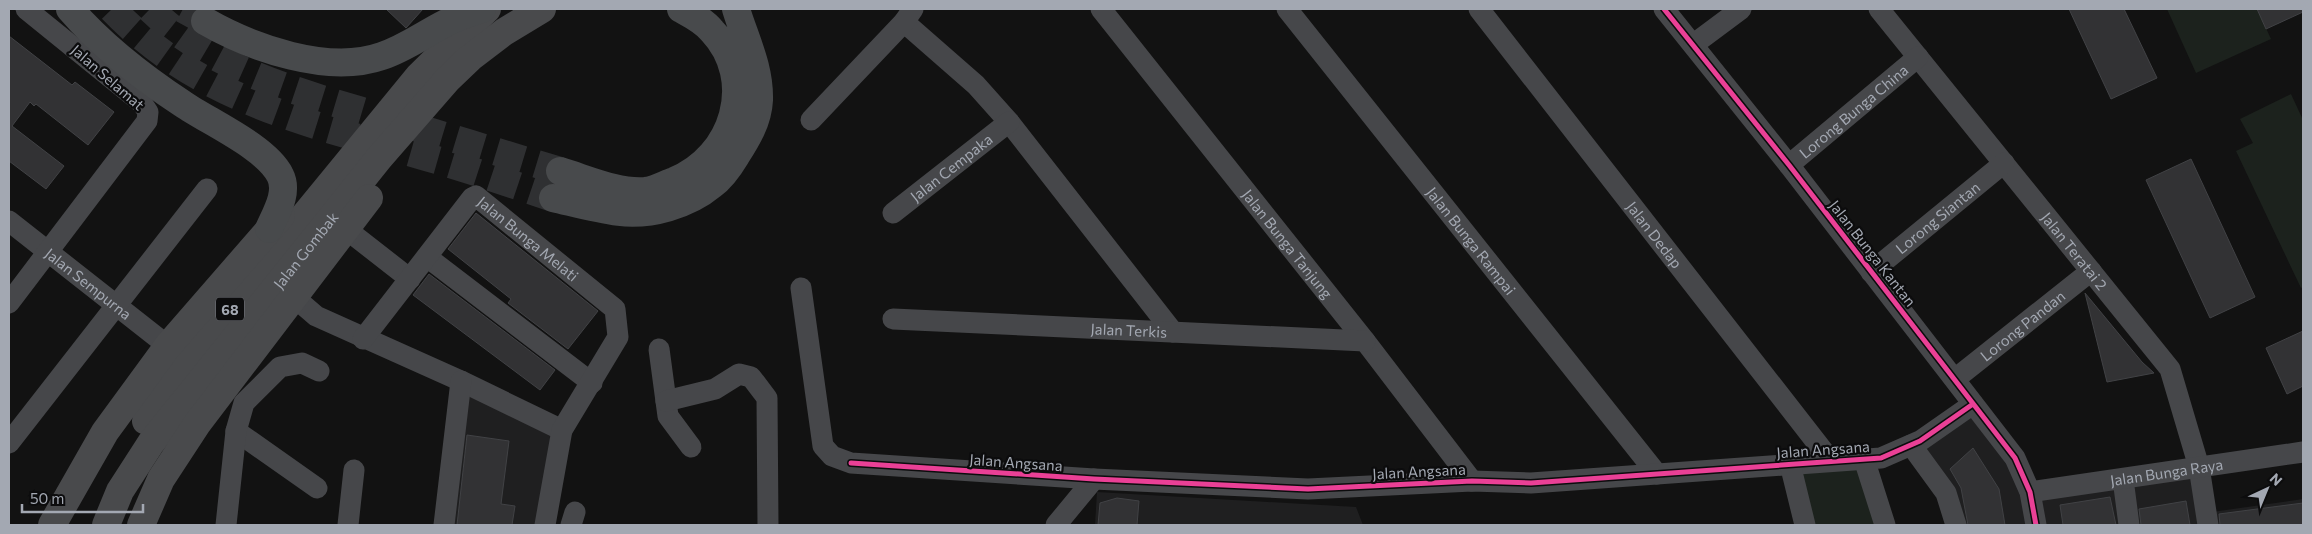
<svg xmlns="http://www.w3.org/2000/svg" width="2312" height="534" font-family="Commissioner,sans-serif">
<rect width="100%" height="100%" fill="#121212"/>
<path fill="#1f1f20" d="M466,390L554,432L538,525H449Z
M1973,413L2010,461L2029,525H1959L1920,449Z
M2194,474L2201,525H2042L2037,498Z
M1097,492L1356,507L1363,525H1095Z
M2303,499V525H2214L2212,512Z"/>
<path fill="#1c221d" d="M2167,9H2257L2271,39L2196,73Z
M2291,94L2303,120V287L2301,288L2236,151L2253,143L2240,119Z
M1860,465L1880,525H1810L1798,468Z"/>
<path fill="#323234" stroke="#414245" d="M386,9H423L406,28Z
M2069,9H2124L2157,78L2111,99Z
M2257,9H2303V12L2266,29Z
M9,36L72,85L75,82L114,112L88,145L36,104L34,106L30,102L12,126L64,166L46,189L9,161Z
M2191,159L2255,297L2210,318L2146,180Z
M476,213L598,311L568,349L508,303L511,299L448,249Z
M429,274L555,370L540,390L413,295Z
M2085,293L2142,362L2154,373L2107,382Z
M2303,331V386L2287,394L2266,348Z
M467,435L509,441L501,504L515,506L512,525H457Z
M1973,448L1999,489L2005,525H1968L1961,488L1950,469Z
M2110,497L2116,525H2063L2060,505Z
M1117,498L1139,501L1137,525H1098L1100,503Z
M2186,501L2190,525H2141L2139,509Z
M2303,503V525H2220L2219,514Z"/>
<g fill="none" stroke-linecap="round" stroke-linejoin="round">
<path stroke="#2f3032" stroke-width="28" stroke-dasharray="28 14" stroke-linecap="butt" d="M112,9C201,101 308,123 426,157C469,169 511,184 553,198
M150,9C214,71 299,92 382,117C441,135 501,153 560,171
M183,9L205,21"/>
<g stroke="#46474a" stroke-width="21">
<path id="s1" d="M1101,9L1365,341L1472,481"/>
<path id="s2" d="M1287,9L1657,474"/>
<path id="s3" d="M1479,9L1831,461"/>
<path d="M1664,9L1789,165L2015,458L2030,492L2036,525"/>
<path id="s4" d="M1879,9L2170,369L2199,467L2208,525"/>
<path d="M904,22L976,85L1009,122L1173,332"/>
<path d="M1694,44L1741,9"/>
<path d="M811,120L904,22L913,9"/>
<path id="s5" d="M1789,165L1918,57"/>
<path id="s6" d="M893,213L1009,122"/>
<path id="s7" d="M9,221L168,346"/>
<path d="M346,229L410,279"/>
<path d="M427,257L592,383"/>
<path id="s8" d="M1871,272L2004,163"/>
<path d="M801,288L823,446L832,456L851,463L1094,479L1308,489L1472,481L1531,483L1881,458L1920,441L1973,404"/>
<path d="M294,297L316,316L461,381L562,430"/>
<path d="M9,303L147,121L148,112L142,103L26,9"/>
<path id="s9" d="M893,319L1365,341"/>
<path id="s10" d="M363,339L472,198L476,196L615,309L618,337L562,430L545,525"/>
<path d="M659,349L668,416L691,447"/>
<path id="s11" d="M1955,379L2091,271"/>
<path d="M666,401L715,389L739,374L751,377L767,398L768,525"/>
<path d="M236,431L317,488"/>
<path d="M9,443L207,189"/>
<path d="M1911,445L1946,493L1956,525"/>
<path d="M1864,459L1885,525"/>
<path d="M1790,464L1805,525"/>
<path d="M2123,479L2129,525"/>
<path id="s12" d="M2030,492L2303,452"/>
<path d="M226,525L236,431L244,403L280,367L302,363L319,371"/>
<path d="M348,525L354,470"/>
<path d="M444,525L461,381"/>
<path d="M571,525L575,512"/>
<path d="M1056,525L1094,479"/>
</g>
<g stroke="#494a4c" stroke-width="28">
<path d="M146,421L167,390L273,254L419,76L487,9"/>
<path d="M52,525L105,432L168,346L281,216"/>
<path id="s13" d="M106,525L120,491L151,443L380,157L448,79L470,58L504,32L542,9"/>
<path d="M141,525L161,479L197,424L369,198"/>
</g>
<path stroke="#484a4c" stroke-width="28" d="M70,9C102,46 142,77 183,104C209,122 266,147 280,175C289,192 276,213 269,229
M205,21C252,48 328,75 382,56C406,48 424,34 446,23C457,17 470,13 482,9
M560,171C587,179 617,193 645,191C655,190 665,184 674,181C734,157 758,80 712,31C704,21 692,15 681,9
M553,198C575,203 597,209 619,212C650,216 688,205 712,185C722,178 730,166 736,156C747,139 758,121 759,100C760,67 745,39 736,9"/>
<g stroke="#0c0c0d" stroke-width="8">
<path id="cycleway" d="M1664,9L1789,165L2015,458L2030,492L2036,525
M851,463L1094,479L1308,489L1472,481L1531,483L1881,458L1920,441L1973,404"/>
</g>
<use href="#cycleway" stroke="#ea4096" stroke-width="5"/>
</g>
<g text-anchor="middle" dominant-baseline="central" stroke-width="4.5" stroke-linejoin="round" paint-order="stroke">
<rect fill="#0c0c0d" stroke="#767980" stroke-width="1" x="216" y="297.5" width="28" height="23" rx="4"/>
<g font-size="14" font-weight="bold" fill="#a3a8b2">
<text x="230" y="309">68</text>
</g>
<g font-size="15" fill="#a3a8b2" stroke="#0c0c0d">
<text transform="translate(108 77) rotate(41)">Jalan Selamat</text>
<text stroke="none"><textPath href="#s5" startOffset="84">Lorong Bunga China</textPath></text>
<text stroke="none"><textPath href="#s6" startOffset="74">Jalan Cempaka</textPath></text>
<text stroke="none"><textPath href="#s8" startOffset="86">Lorong Siantan</textPath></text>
<text stroke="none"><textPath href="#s3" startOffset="286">Jalan Dedap</textPath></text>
<text stroke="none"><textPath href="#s10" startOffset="250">Jalan Bunga Melati</textPath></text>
<text stroke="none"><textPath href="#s2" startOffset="296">Jalan Bunga Rampai</textPath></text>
<text stroke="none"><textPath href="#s1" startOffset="300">Jalan Bunga Tanjung</textPath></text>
<text stroke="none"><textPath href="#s13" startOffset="341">Jalan Gombak</textPath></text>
<text stroke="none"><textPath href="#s4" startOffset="311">Jalan Teratai 2</textPath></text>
<text transform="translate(1873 253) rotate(52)">Jalan Bunga Kantan</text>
<text stroke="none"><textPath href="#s7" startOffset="101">Jalan Sempurna</textPath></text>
<text stroke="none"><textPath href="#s11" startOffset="86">Lorong Pandan</textPath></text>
<text stroke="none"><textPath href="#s9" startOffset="236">Jalan Terkis</textPath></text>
<text transform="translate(1823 449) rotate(-4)">Jalan Angsana</text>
<text transform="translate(1016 462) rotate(4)">Jalan Angsana</text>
<text transform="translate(1419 471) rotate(-3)">Jalan Angsana</text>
<text stroke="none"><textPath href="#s12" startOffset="138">Jalan Bunga Raya</textPath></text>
</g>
</g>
<rect width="2312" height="534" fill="none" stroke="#a3a8b2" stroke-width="20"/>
<g transform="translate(2267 489) rotate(44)" stroke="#0c0c0d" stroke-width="4" paint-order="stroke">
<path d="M0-4L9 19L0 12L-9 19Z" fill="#a3a8b2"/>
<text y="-8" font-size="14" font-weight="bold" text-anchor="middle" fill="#a3a8b2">N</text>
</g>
<path d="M22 504v8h121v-8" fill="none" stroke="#a3a8b2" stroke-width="2.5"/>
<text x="30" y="504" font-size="15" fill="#a3a8b2" stroke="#0c0c0d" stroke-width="4" paint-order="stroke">50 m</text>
</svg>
